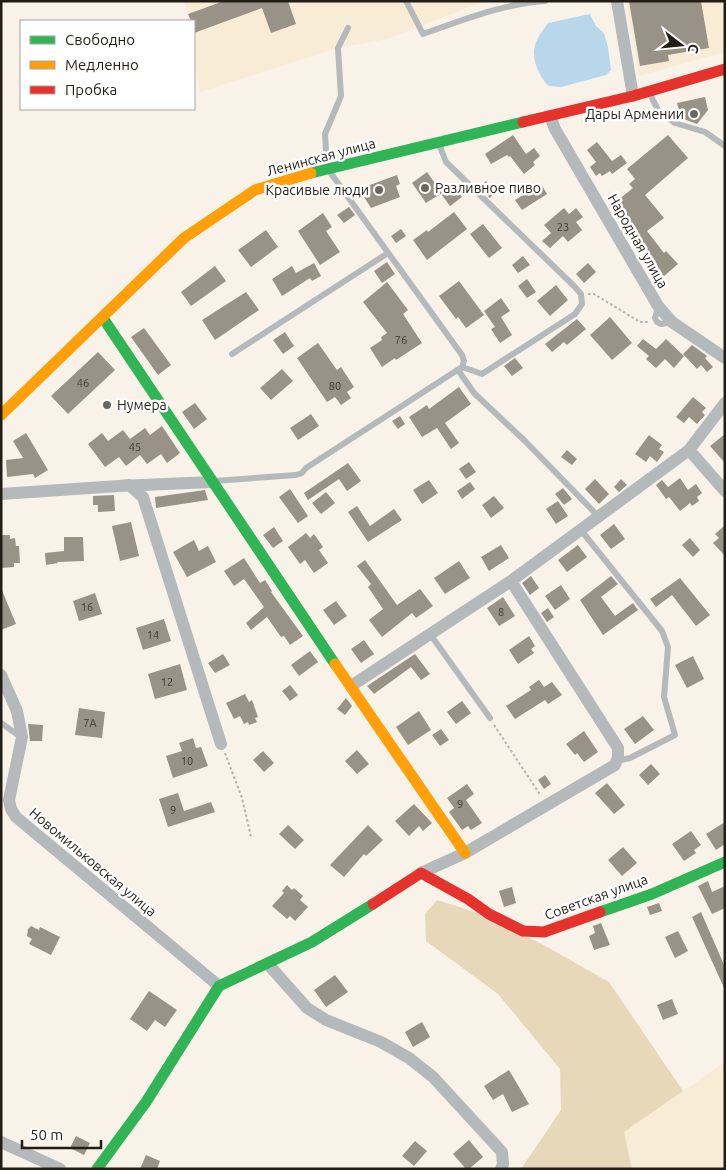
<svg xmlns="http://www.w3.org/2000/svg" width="726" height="1170" font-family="Ubuntu,sans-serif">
<rect width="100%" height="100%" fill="#f8f2e8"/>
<path fill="#f9ecd7" d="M185,1H486L387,39L338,48L200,92L194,57V21H188Z
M626,1H725V52L639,76Z
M725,1062V1169H632L624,1132Z"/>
<path fill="#e8d8ba" d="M437,900L469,910L542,944L609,982L683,1091L624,1132L632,1169H521L561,1110L560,1069L498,994L426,941L425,914Z"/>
<path fill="#b9d7eb" d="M590,14L596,26L604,33L608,47L611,70L606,75L561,87L549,86C539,77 531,58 535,45C538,36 543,30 548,23Z"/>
<path fill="#999286" d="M224,1H288L296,24L271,33L262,8L194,33V21H191L188,14Z
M629,1H701L709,48L668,55L669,61L640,66Z
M705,97L708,110L697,124L681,118L677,103Z
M513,135L526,154L534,148L540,156L533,162L535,165L524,174L510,156L509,157L507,155L491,164L485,154Z
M668,135L688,158L645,195L664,218L647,231L664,253L666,251L678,264L663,277L651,264L654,262L637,241L641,239L613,204L633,188L629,184L635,179L627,169Z
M597,142L612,161L621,155L627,163L612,174L610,171L602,176L600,173L596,176L590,167L596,162L587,150Z
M427,172L442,193L426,203L412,183Z
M397,175L400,184L396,186L400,197L371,208L359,189Z
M486,181L496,191L490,198L479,187Z
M541,184L547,194L522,210L515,200Z
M454,186L462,197L450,206L442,195Z
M349,207L355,215L344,223L337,215Z
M564,208L569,214L576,208L583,217L576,222L582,230L568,242L563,236L550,248L542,241L551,233L544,225Z
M454,212L467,229L427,260L413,240L427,230L428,232Z
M323,213L332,227L326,231L340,252L320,265L298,231Z
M483,224L502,248L489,258L470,234Z
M401,229L406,236L396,243L391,236Z
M266,230L278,247L251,267L238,250Z
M523,256L530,265L518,273L512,265Z
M387,262L395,274L382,283L374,271Z
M314,263L321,276L312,281L310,278L282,296L272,279L292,266L296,273Z
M588,263L596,272L584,283L576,274Z
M215,266L226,281L191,306L181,292Z
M527,279L536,292L527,298L518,286Z
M459,281L484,315L466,328L458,317L456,319L439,296Z
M387,282L408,310L403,314L422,343L396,360L395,358L382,367L370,348L382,340L381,337L387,333L363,302Z
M556,285L568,300L550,316L537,301Z
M246,292L259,310L215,340L202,320Z
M501,298L510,311L501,317L512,335L500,343L491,329L495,327L484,311Z
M610,317L632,343L612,360L590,335Z
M577,319L586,329L567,345L564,342L552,352L545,344Z
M144,328L171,365L158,375L131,337Z
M285,332L294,346L283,354L273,340Z
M643,339L656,349L666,339L684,356L674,368L665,359L656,368L646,359L649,356L637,346Z
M318,343L337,370L341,367L354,387L347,392L351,398L341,405L335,397L327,402L297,358Z
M692,345L703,353L707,356L705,358L713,367L707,372L701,365L697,369L683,354Z
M98,352L115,370L68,414L51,396Z
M515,358L523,368L512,376L504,366Z
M282,369L293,381L271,400L260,388Z
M459,387L471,404L445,423L459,443L451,449L437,428L422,437L409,417L427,405L429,409Z
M693,397L706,408L702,412L705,415L697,424L689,417L684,423L676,417Z
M195,403L207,419L194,429L182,412Z
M311,414L319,426L298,440L290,428Z
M400,416L405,424L398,429L392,421Z
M162,426L180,453L167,463L161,454L147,464L140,455L126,466L119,457L105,467L88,444L102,433L108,441L123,430L130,439L145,428L150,435Z
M26,433L48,470L35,478L33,474L7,477L6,460L23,458L13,441Z
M725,434V463L710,446Z
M649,435L662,445L659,449L664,452L657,462L650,456L646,462L635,454Z
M567,450L577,459L572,465L561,457Z
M469,462L476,472L466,479L459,469Z
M348,463L361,481L347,491L339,479L308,500L304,493Z
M680,478L688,490L696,484L702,493L697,497L699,501L692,506L690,503L680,511L669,497L666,499L656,485L662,480L668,487Z
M595,479L609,494L599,504L585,489Z
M621,479L627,485L619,492L614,487Z
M429,480L438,493L422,504L413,490Z
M470,482L475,489L462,499L457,491Z
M563,488L572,499L564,505L555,494Z
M290,489L308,516L298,523L279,497Z
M205,490L208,500L156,508L155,497Z
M326,492L335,503L321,514L312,503Z
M114,495L115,511L98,512V505H93V496Z
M494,496L504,508L491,518L482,505Z
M558,501L568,516L556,524L546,509Z
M357,506L370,526L394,509L402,520L368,542L348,512Z
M131,522L139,556L120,561L112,526Z
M614,524L625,539L611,549L600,535Z
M725,525V556L713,543L719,538L715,534Z
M274,527L283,541L273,548L263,535Z
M306,533L310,538L314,534L323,547L319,550L328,563L314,573L305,560L300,564L288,547Z
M1,535H10V539L15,538L16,546H19L20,563H14V567L1,568Z
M64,537H83L84,561L57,562L58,563L46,565L45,553L64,551Z
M690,538L700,550L693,557L682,545Z
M194,540L199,551L208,546L216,562L187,577L173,552Z
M501,545L509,558L489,571L481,557Z
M578,545L587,557L567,572L558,560Z
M244,558L260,583L265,580L272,591L271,592L303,636L290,645L284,636L281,637L267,617L251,630L246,623L264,607L244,579L234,586L224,571Z
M365,560L397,605L420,589L433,606L416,618L412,613L382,637L369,620L383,609L368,587L371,584L357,566Z
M459,561L470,578L445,594L434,578Z
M531,576L539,588L530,595L522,583Z
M611,576L618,584L601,597L615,616L633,603L638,610L603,635L580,600Z
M680,578L710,615L696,626L672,595L656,607L650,599Z
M561,585L570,599L555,610L545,596Z
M1,588L16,624L1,630Z
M95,593L102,614L79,621L73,601Z
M503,597L515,616L499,626L487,608Z
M336,601L347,616L334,625L323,610Z
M548,608L554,617L547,622L541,613Z
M164,619L171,641L143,650L136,628Z
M529,636L535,646L531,649L534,653L518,664L509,650Z
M364,640L374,654L361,663L351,649Z
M310,651L318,662L299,676L291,665Z
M223,654L230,665L215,673L208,663Z
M415,654L430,674L421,680L411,667L374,694L367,686Z
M693,656L704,679L687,688L675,665Z
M180,664L187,690L155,699L148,674Z
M539,680L544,687L552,682L562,695L548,704L545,700L515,719L506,706L531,690L529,687Z
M290,685L298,695L290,701L282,691Z
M245,694L249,702L252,700L258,717L255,718L257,722L249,725L248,722L244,724L240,716L234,719L226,703Z
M346,698L352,706L345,715L337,709Z
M462,701L471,713L456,724L447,712Z
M79,708L105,712L102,738L75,735Z
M419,711L431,730L408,745L396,727Z
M643,716L654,730L635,744L624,729Z
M28,724L43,725L42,741H30Z
M441,729L449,740L440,746L432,735Z
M584,731L598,752L584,762L577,753L575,755L566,744Z
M193,738L196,748L201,747L208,766L173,778L166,756L182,751L179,743Z
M357,750L369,764L357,774L345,761Z
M263,751L274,763L264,772L253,760Z
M651,764L660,774L648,785L639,775Z
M545,775L551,784L544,789L538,780Z
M607,783L625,805L614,814L595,793Z
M467,784L474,794L466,800L482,823L471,830L468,826L462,830L449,812L454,808L447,798Z
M178,793L184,811L211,802L215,812L168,827L159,799Z
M414,804L432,823L423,831L419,826L409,836L395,821Z
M725,822V844L716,850L706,834Z
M288,825L304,840L295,849L279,834Z
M368,825L383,840L366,856L364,854L344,877L330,865Z
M691,831L701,845L694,850L696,853L684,861L672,844Z
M623,847L637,863L622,876L608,860Z
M708,881L712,892L725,886V908L712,914L698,886Z
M287,885L292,890L294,888L303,896L300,900L308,907L295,921L290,916L287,919L272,906L284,893L282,891Z
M512,887L516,903L504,907L499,891Z
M659,903L662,911L650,915L647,907Z
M701,912L725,967V990L692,917Z
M601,923L610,945L594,950L589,936L595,933L593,926Z
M31,926L39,930L40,927L60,937L51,955L29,944L32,939L27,936L28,929Z
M678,931L688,951L675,958L665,937Z
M335,975L348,992L326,1007L314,990Z
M149,991L177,1010L165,1027L155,1020L147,1031L130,1019Z
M672,999L678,1014L663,1020L657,1005Z
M422,1022L430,1037L413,1047L405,1032Z
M509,1070L529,1104L512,1112L503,1094L493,1100L484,1086Z
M76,1136L90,1143L84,1155L70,1148Z
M469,1140L483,1157L469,1169H466L453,1154Z
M415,1141L427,1151L414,1166L402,1156Z
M146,1155L160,1161L157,1169H140Z"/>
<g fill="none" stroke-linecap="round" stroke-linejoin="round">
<path stroke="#b2b3b2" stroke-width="2" stroke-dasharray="2.5 2.5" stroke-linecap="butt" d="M588,294H594L640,322H648
M494,725L541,796
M225,753L242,798L251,837"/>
<path stroke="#b4b9bc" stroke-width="6" d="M406,1L423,34C463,20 502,4 545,1
M649,92L658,110L675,123L705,132L725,146
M439,144L446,162L574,286L581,294L582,304L575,314L482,374L462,367
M658,307L655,318L657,322L661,324L672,322
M232,354L388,253
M458,370L474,393L525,441L599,517
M214,481L296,475L302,473L306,468L462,367L464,361L462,355L327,168L325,134L341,96L338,48L348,28
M580,529L662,631L668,647L664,697L675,735L630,758L616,761
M430,634L490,718
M1,723L21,737"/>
<path stroke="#b4b9bc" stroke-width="12" d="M617,1L633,96
M550,116L555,129L658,306L672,322L725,358
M689,450L725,491
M119,486L129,485L143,497L221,744
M1,494L119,486L212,482
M1,675L17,711L22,737L9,800L11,809L16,817L219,986
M351,686L511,581L689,450L725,403
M421,873L465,853L615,765L618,757V748L511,581
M268,964L307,1008L326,1020L381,1042L409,1058L433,1077L502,1152L503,1164L501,1169
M1,1142L60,1169"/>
<path stroke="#30b455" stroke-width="11" d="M311,173L523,122
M103,318L335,664
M600,912L652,894L725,862
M97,1169L146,1102L219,986L312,942L373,904"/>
<path stroke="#ff9f0a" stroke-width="11" d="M1,415L184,238L255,190L311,173
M335,664L465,853"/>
<path stroke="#e5322d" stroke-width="11" d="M523,122L633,96L725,69
M373,904L421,873L468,899L489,914L523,931L544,932L600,912"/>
</g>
<g fill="#6d685f" stroke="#fff" stroke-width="2">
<circle cx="694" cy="114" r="5"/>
<circle cx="425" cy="188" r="5"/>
<circle cx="379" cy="190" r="5"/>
<circle cx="107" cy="405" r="5"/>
</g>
<g text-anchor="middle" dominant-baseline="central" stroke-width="5" stroke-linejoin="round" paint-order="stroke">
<g font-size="11" fill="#403a31">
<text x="563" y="227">23</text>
<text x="401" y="340">76</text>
<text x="83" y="383">46</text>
<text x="335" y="386">80</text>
<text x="135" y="447">45</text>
<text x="87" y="607">16</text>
<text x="501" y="612">8</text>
<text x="153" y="635">14</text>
<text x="167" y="682">12</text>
<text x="90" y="723">7А</text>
<text x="187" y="761">10</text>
<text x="460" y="804">9</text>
<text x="173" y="810">9</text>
</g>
<g font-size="14" fill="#221d15" stroke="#fff" text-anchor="end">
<text x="684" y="114">Дары Армении</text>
<text x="435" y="188" text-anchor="start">Разливное пиво</text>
<text x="369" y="190">Красивые люди</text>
<text x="117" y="405" text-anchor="start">Нумера</text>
</g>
<g font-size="14" fill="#221d15" stroke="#fff">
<text transform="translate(321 157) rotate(-15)">Ленинская улица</text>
<text transform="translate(638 241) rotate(60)">Народная улица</text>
<text transform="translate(93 862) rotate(40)">Новомильковская улица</text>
<text transform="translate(596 897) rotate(-20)">Советская улица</text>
</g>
</g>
<rect width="726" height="1170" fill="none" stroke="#221d15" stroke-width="5"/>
<rect x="20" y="20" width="175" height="90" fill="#ffffff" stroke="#a7a5a1"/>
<rect x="30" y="36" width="25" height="8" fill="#30b455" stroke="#a7a5a1"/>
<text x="65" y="45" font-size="15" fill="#221d15">Свободно</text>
<rect x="30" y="61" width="25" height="8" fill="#ff9f0a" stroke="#a7a5a1"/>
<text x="65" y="70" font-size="15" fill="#221d15">Медленно</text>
<rect x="30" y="86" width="25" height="8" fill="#e5322d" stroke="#a7a5a1"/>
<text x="65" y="95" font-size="15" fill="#221d15">Пробка</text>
<g transform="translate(681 45) rotate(106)" stroke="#ffffff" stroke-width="4" paint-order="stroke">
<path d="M0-4L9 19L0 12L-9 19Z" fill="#221d15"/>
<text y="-8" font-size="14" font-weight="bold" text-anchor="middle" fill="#221d15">С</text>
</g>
<path d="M22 1140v8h79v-8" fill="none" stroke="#221d15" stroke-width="2.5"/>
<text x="30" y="1140" font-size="15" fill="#221d15" stroke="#ffffff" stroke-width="4" paint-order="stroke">50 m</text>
</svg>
